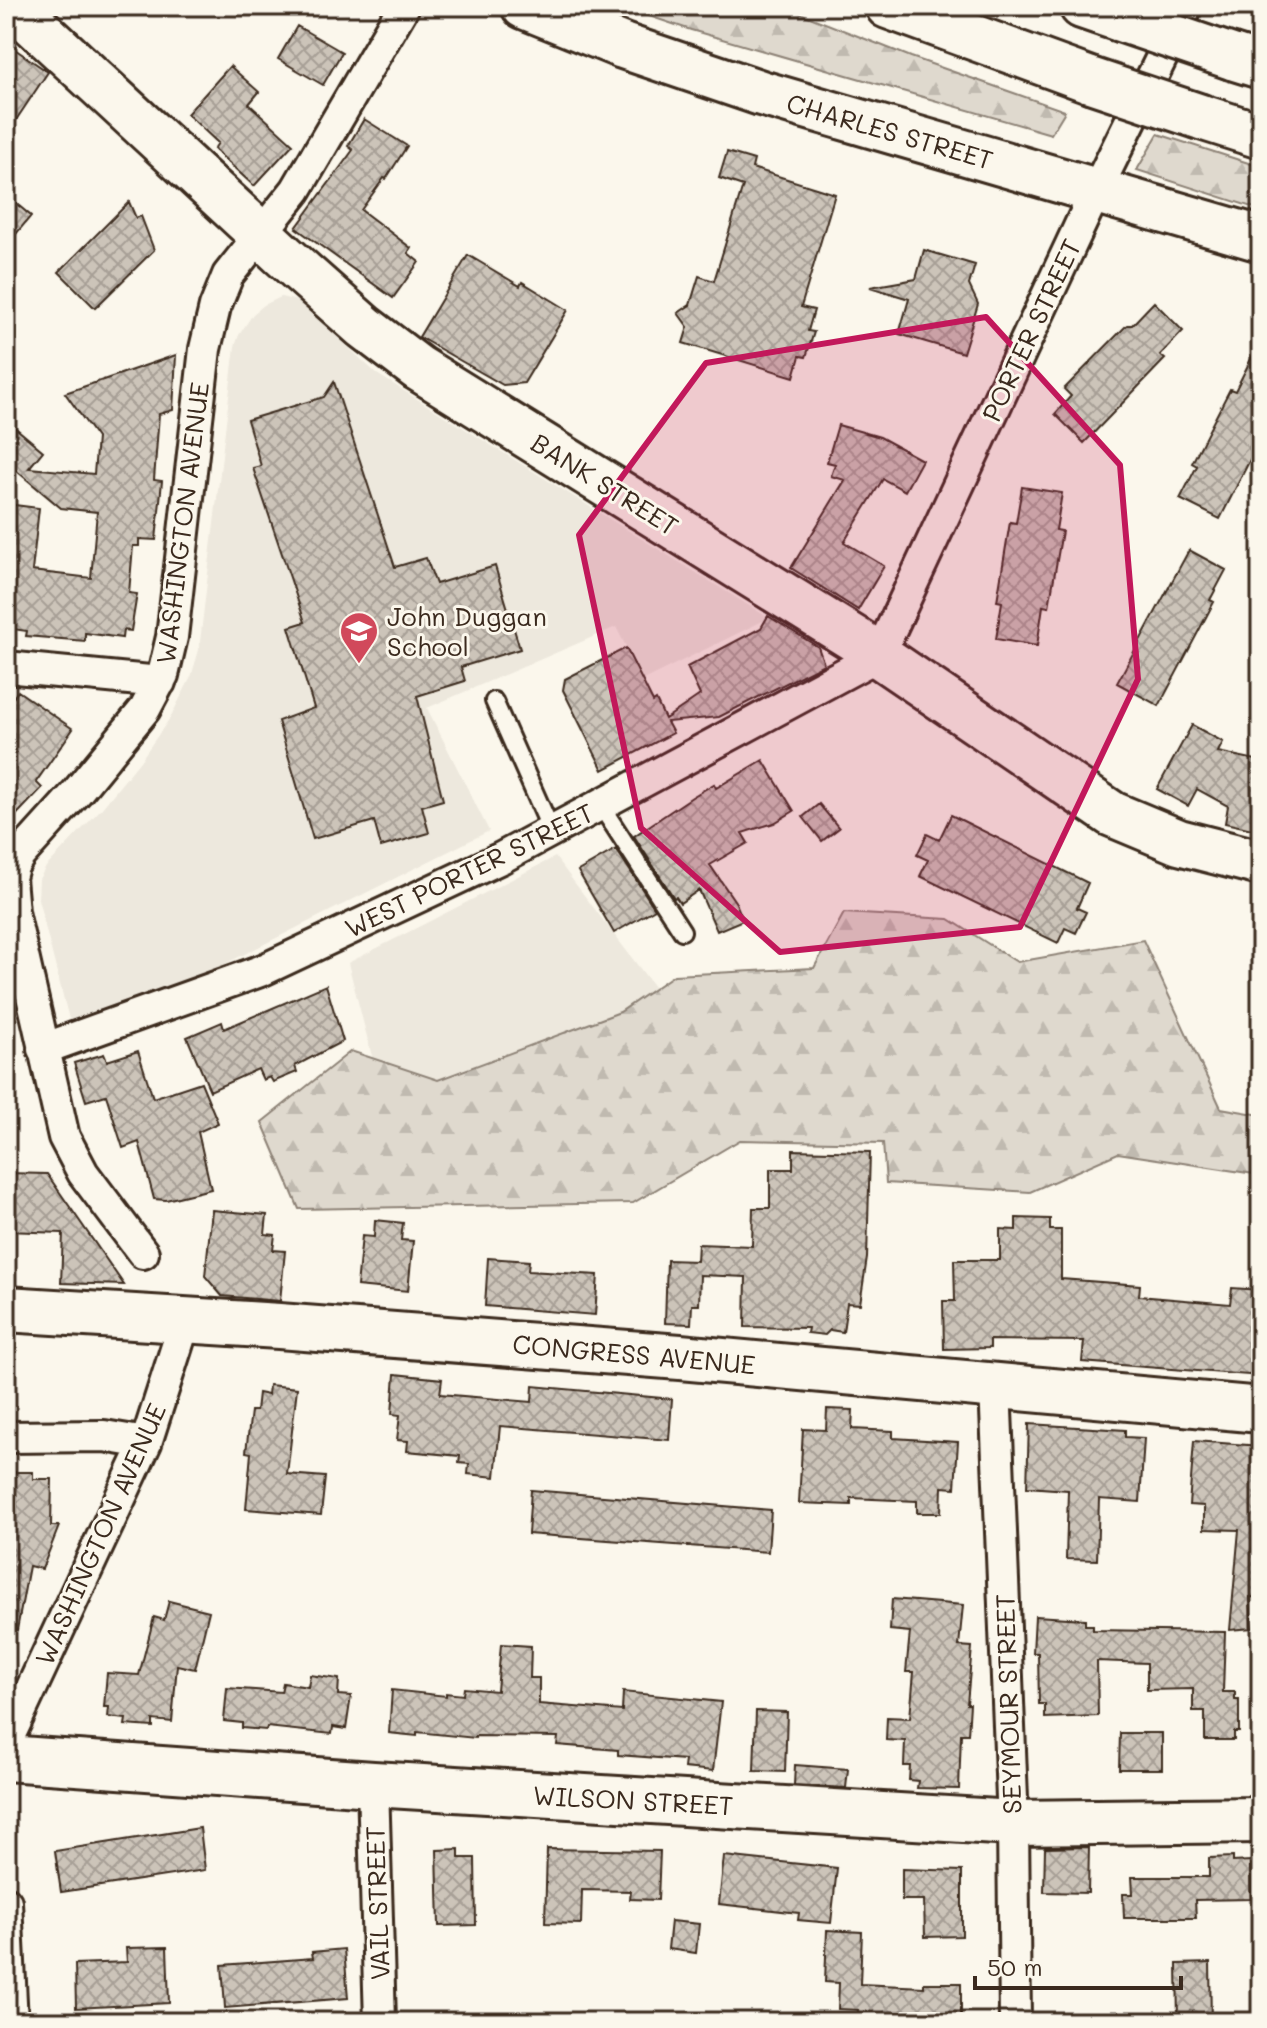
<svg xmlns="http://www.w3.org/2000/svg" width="1267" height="2028" font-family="Mali,sans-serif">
<defs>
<pattern id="forest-firs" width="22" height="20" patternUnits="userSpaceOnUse" patternTransform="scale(2)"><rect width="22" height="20" fill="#dfd9ce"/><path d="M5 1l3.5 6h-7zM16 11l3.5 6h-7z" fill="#c0bab0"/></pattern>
<pattern id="building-cross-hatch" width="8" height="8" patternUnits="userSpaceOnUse" patternTransform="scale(2)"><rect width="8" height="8" fill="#ccc4b9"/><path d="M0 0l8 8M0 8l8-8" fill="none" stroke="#a79f96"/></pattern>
</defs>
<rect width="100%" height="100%" fill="#fbf7ec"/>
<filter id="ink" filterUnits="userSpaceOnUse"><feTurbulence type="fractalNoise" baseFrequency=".0125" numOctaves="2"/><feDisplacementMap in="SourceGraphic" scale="16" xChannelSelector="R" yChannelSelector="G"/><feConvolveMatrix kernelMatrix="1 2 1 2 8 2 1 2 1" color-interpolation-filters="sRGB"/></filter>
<g filter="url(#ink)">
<path fill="#ede8dd" d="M281,297L298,301L377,374L769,618L643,680L616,627L427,708L489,831L207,973L70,1023L38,899L39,879L46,867L102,808L140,761L170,718L191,677L199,650L235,346L239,335L253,314L264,305Z
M555,857L690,1034L393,1138L348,963Z"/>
<path fill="url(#forest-firs)" stroke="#8d8276" stroke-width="2" d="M619,6H782L911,57L1065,111L1051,134L691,30Z
M1158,134L1261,167V210L1137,170Z
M844,913L949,919L1017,962L1143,940L1221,1108L1261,1115V1175L1118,1153L1030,1192L886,1183L883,1143L740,1140L633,1203L299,1209L262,1122L351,1051L438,1080L620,1012L674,975L814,968Z"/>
<path fill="url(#building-cross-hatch)" stroke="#3b2a1e" stroke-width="2" d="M297,26L342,52L323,85L278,59Z
M6,43L48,72L6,135Z
M230,66L259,92L249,104L293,144L254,186L214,149L218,143L187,114Z
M364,119L407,146L386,179L384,178L361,210L411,248L408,253L419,262L393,298L296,228L353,150L348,146Z
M727,152L754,160L752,168L835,194L801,307L814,310L808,331L814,332L806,357L800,356L794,377L683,343L688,327L678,313L690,305L699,276L714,281L743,186L719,178Z
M6,195L31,216L6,246Z
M129,202L136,218L141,216L154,250L95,308L59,272Z
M924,250L975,265L969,285L978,304L963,353L899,334L909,299L870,287L916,279Z
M468,255L520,286L522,282L568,310L524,383L503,385L419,337Z
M1154,302L1183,331L1160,355L1165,359L1084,443L1055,414L1071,396L1064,389L1127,325H1132Z
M1261,339V438L1220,519L1180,499L1197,466L1192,463L1230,389L1235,391Z
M176,355L173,410L159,414L154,480L162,481L156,540L139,539V546H133L129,593L137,594L131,631L123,630L122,638L85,633V641L26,636L27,631L6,628V504L39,508L32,571L91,578L97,512L61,508L6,462V420L43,451L29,468L94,474L97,438L65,393Z
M334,382L395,567L426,558L436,584L495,566L520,649L461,667L465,681L417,696L443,800L422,806L429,833L381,847L374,821L313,839L278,721L314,708L289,627L305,622L253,468L261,466L247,420L324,397Z
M838,425L880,437L922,460L905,491L883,479L844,542L884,566L858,610L791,568L845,480L831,476L835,464L827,462Z
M1022,487L1062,493L1056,530L1062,531L1049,607L1043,606L1037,646L996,639L1002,602L997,601L1010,522L1016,523Z
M1189,550L1226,570L1210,600L1214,602L1159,706L1117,683Z
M768,616L818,647L824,664L719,717L667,722L673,733L603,770L563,690L565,679L626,648L653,702L656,700L665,719L700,695L687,667L761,628Z
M18,691L73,729L36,782L42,788L6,826V708Z
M1192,725L1223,742L1218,752L1261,761V831L1225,823L1228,806L1197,789L1188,806L1157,789Z
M763,760L794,811L774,823L742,833L748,843L710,865L736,903L743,920L717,931L699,890L680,903L676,897L674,898L634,836L692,797L714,784L716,788Z
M819,804L839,828L822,841L803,817Z
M951,815L1088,883L1077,908L1086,912L1076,933L1065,928L1058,943L920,876L928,860L917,855L927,834L939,840Z
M616,849L655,909L614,933L578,871Z
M326,985L343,1041L295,1066L297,1072L273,1082L270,1077L263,1080L258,1069L210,1091L187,1037L222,1022L224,1029Z
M138,1051L153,1098L201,1082L218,1123L198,1132L211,1189L166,1200L154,1199L139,1142L123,1148L106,1095L86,1101L74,1063L104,1054L107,1061Z
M793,1150L870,1152L867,1258L860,1304L847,1303L843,1332L830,1330L825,1335L807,1333L808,1328L745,1327L746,1277L700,1275L699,1305H692L691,1324L665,1323L667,1260L697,1261L698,1244L752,1246L753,1208H770V1169H793Z
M6,1173L47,1174L124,1285L61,1283L63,1233L6,1231Z
M212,1210L267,1215L265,1234L275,1235L273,1250L285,1251L280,1301L222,1296L205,1276Z
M1016,1218L1050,1219V1230H1061V1279L1140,1285L1139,1296L1230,1304L1232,1288L1261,1290V1376L1082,1362L1084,1341L990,1340V1348L944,1349L943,1301H955L954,1260H1000V1229L1016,1230Z
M375,1220L403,1223L401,1240L413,1241L408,1291L357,1286L362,1236L374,1237Z
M488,1258L529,1261L528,1271L598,1275L595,1315L485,1306Z
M395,1374L442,1379L440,1394L532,1402L533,1386L672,1399L669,1440L500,1426L495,1477L468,1474L469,1464L459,1463L460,1456L407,1451L408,1441L397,1440L400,1415L392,1414Z
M269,1385L297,1388L287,1474L325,1477L321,1515L246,1509L251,1453L246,1452L251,1411H256L258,1393L268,1395Z
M827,1409L853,1410L852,1429L893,1431V1438L958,1442L955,1488L942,1487L941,1513H917V1501L851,1498V1505L799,1503L803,1429L826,1430Z
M1029,1424L1125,1430V1437L1144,1438L1140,1502L1099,1499L1097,1560L1066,1559L1068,1490L1027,1487Z
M1194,1441L1261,1446V1598L1250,1597L1252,1628L1230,1630L1239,1530L1204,1529V1506L1189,1505Z
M6,1472H33V1479H52L51,1526H59L42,1569L29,1566L17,1630L6,1629Z
M531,1490L771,1510L768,1552L528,1534Z
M892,1599L963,1605L959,1646L972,1647L967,1704H970L968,1734H961L959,1789L917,1788L918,1781L909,1780L910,1766H904L905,1741L886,1740L887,1717L910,1718L914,1672H906L910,1632L890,1630Z
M169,1601L209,1611L195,1669L177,1665L172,1722L153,1720V1727L125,1725L126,1719L108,1717L109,1707H104L107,1673L139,1675L154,1617L164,1620Z
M1035,1616L1085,1619V1625H1093V1630L1225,1632L1223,1692H1235V1700H1239V1732H1234V1740H1205V1711H1193V1689L1147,1690V1663L1097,1661L1098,1716L1045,1718V1704H1039L1038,1653H1033Z
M501,1644L531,1646L530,1678H539V1704L622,1711L623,1692L721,1702L713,1771L684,1768L685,1760L618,1755V1750L557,1745L558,1737L475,1736V1738L417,1732V1736L389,1733L392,1690L446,1696V1693L463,1695L464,1688L497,1691Z
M310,1675L339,1679L338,1695L351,1696L346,1729L333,1727L332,1734L267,1727L266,1730L242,1728V1723L224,1721L227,1688L281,1692L283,1683L308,1687Z
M756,1711L787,1712L785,1772L754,1771Z
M1120,1733H1162V1769H1119Z
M795,1765L848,1769L846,1788L794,1785Z
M200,1828L205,1870L61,1892L55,1851Z
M1089,1847L1088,1893L1044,1892L1045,1848Z
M459,1849V1858H475L476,1925L439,1926L437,1850Z
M547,1849L660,1851L658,1900L630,1899L631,1891L582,1890L581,1924L545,1923Z
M724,1856L837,1868L831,1923L798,1920L799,1913L719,1904Z
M1233,1857V1862L1250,1861L1251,1899L1195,1900L1196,1918H1124L1123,1894H1133L1132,1877H1209V1858Z
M902,1869L962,1871V1936L925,1937L924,1900H902Z
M671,1921L699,1924L696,1953L668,1949Z
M827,1930L862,1932L860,1984L924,1987V1983H961V2020L857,2022L858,2010L838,2009L839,1983L825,1982Z
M167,1947L169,2003L76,2008L75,1964L127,1962L126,1948Z
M344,1949L348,1998L225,2008L222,1965L313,1958L312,1952Z
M1210,1963L1211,2022H1178L1177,1964Z"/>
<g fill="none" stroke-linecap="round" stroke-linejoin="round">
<g stroke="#3b2a1e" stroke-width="22">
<path id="lane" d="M494,701L552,832
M601,806L682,931"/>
</g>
<g stroke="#3b2a1e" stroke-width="36">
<path id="street" d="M6,667L160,682
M43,1049L263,970L501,858L879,655L1096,191L1187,6
M143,1253L83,1173L64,1137L13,912L10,878L13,866L20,855L77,792L145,709L163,675L172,637L205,349L215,307L228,275L296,190L404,6
M995,1386L1013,1823L1015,2022
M6,1437L104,1436L146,1443
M6,1743L146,1443L185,1321
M373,1784L380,2022
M6,1902L12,2022"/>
</g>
<g stroke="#3b2a1e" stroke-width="50">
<path id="secondary" d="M14,6L284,256L364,327L418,368L861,643L1112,814L1179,842L1261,863
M524,6L623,46L761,93L1261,239
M6,1309L279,1326L680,1357L1261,1410
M6,1758L373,1784L1013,1823L1261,1820"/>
</g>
<g stroke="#3b2a1e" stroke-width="50">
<path id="highway" d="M888,6L1090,80
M1082,6L1120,19
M1232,57L1261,66
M1201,117L1261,136"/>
</g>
<use href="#lane" stroke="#fbf7ec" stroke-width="16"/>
<use href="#street" stroke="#fbf7ec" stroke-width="30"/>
<use href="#secondary" stroke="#fbf7ec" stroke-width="44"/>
<use href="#highway" stroke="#fbf7ec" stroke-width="44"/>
<g stroke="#3b2a1e" stroke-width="50" stroke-linecap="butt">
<path id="highway-bridge" d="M1120,19L1232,57
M1090,80L1201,117"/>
</g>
<use href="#highway-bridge" stroke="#fbf7ec" stroke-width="44"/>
</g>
</g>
<path fill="#c2185b" fill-opacity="0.2" stroke="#c2185b" stroke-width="6" stroke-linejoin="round" d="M986,317L1120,465L1138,679L1020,927L780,952L641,828L579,535L706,363Z"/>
<defs>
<g id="school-pin" transform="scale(2)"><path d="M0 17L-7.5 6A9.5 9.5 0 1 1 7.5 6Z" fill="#d1495b" stroke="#fbf7ec"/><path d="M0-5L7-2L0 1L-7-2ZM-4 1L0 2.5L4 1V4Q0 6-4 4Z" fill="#fff"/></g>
</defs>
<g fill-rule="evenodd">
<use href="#school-pin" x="359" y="631"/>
</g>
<g text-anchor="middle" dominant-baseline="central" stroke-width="6" stroke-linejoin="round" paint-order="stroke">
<g font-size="26" fill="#3b2a1e" stroke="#fbf7ec">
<text transform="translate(890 131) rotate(16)">CHARLES STREET</text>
<text transform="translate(1031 330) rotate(-65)">PORTER STREET</text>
<text transform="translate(605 484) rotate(32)">BANK STREET</text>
<text transform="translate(182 523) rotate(-83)">WASHINGTON AVENUE</text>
<text transform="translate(469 870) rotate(-26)">WEST PORTER STREET</text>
<text transform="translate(634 1354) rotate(5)">CONGRESS AVENUE</text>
<text transform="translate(100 1534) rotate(-66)">WASHINGTON AVENUE</text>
<text transform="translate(1008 1704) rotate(-92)">SEYMOUR STREET</text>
<text transform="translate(633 1800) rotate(3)">WILSON STREET</text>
<text transform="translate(377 1903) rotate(-92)">VAIL STREET</text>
</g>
<g font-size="26" fill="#3b2a1e" stroke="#fbf7ec" text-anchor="start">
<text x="387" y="616">John Duggan<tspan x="387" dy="30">School</tspan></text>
</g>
</g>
<rect width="1267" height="2028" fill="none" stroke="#fbf7ec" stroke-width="32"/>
<rect x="16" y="16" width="1235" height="1996" fill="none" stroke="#3b2a1e" stroke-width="3" filter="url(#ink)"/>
<path d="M975 1976v12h206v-12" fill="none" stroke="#3b2a1e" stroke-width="4"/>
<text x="987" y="1976" font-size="24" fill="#3b2a1e" stroke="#fbf7ec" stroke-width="6" paint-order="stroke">50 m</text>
</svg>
